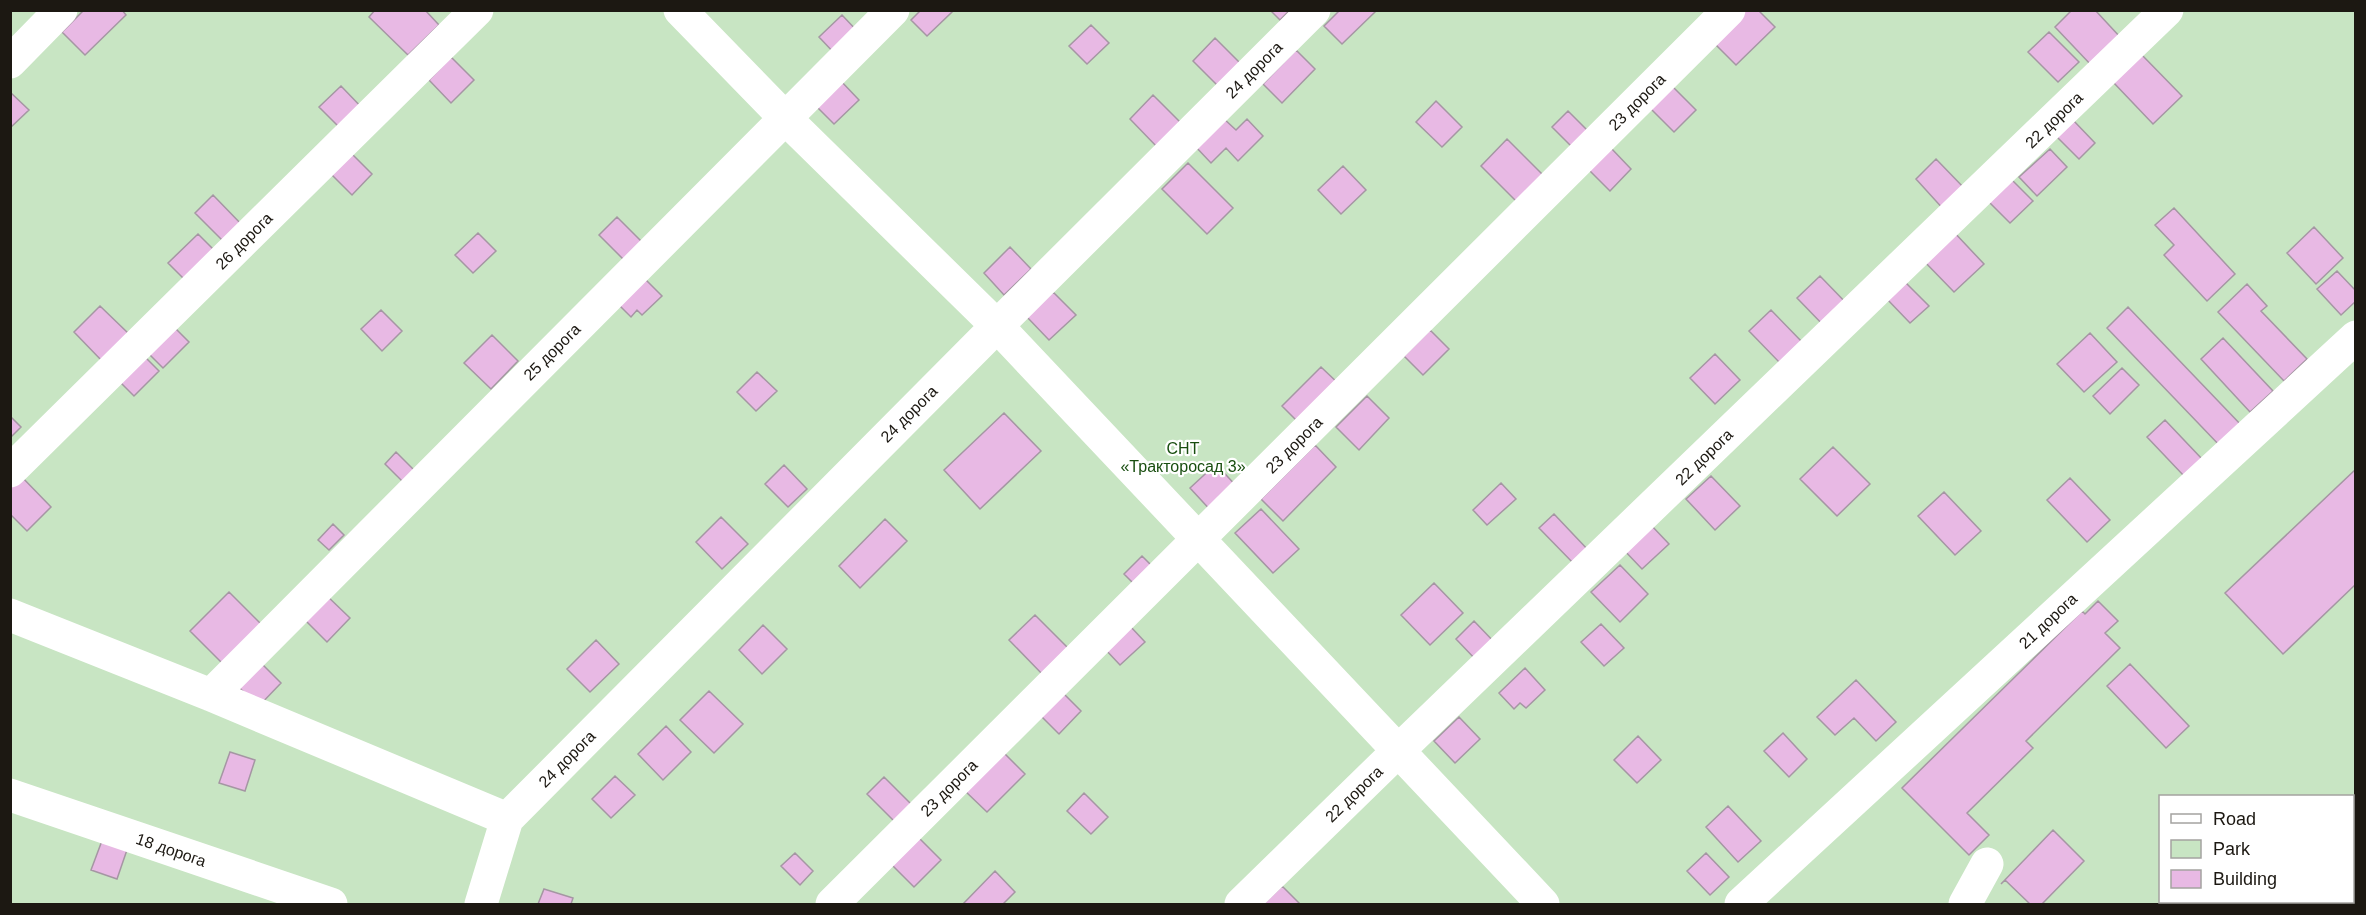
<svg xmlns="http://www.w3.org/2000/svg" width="2366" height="915" font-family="Arial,sans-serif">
<rect width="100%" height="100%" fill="#f7ecdb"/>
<path fill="#c8e5c3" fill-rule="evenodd" d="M10,11H2355V904H11ZM2160,796H2352V902H2160Z"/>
<path fill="#e8b9e4" stroke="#a596a3" stroke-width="1.5" d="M84,10H122L126,15L85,55L62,32Z
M375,10H425L439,25L408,55L369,17Z
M921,10H951L952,12L927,36L911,20Z
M1270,10H1290L1280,20Z
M1340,10H1373L1375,12L1342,44L1324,26Z
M1746,10H1758L1775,27L1736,65L1714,43Z
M2072,10H2095L2121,38L2092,66L2055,27Z
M842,15L859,33L836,55L819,37Z
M1091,25L1109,43L1087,64L1069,46Z
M2049,32L2079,62L2058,82L2028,52Z
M1215,38L1242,65L1219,87L1193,61Z
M1296,50L1315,69L1282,103L1263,84Z
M2141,54L2182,96L2153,124L2113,82Z
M451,57L474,80L451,103L429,80Z
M839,79L859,100L834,124L814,104Z
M341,86L366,112L345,133L319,107Z
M1672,86L1696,110L1674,132L1650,108Z
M10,92L29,110L10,128Z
M1153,95L1182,124L1158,148L1130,119Z
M1436,101L1462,127L1442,147L1416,122Z
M1568,111L1590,133L1574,149L1552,127Z
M1223,118L1236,130L1247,119L1263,136L1238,161L1226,148L1211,163L1195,146Z
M2072,119L2095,143L2079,159L2055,135Z
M1507,139L1544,176L1518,203L1481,166Z
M1610,147L1631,169L1610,191L1588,169Z
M2050,149L2067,167L2037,196L2019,177Z
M349,151L372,174L352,195L328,171Z
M1936,159L1966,190L1945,211L1916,179Z
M1188,163L1233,208L1207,234L1162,189Z
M1343,166L1366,190L1341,214L1318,190Z
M2010,178L2033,201L2010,223L1987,200Z
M213,195L243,226L225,243L195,213Z
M2174,208L2235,274L2207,301L2164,255L2174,245L2155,225Z
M617,217L649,249L631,267L599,235Z
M2314,227L2343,258L2316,284L2287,253Z
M1952,230L1984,264L1954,292L1922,259Z
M478,233L496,251L473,273L455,255Z
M198,234L219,255L190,285L168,263Z
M1010,247L1031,269L1004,295L984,273Z
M2337,271L2356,291V301L2341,315L2317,289Z
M1820,276L1851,308L1828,330L1797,298Z
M645,279L662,296L642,315L637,310L631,317L619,305Z
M1904,281L1929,306L1910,323L1886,298Z
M2247,284L2267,306L2261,311L2307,359L2284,381L2218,312Z
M1053,292L1076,315L1049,340L1027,317Z
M100,306L129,334L102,361L74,332Z
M2128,307L2243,427L2222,448L2107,328Z
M381,310L402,331L382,351L361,329Z
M1771,310L1803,343L1781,364L1749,331Z
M174,327L189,342L163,368L148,353Z
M1430,330L1449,349L1423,375L1404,356Z
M2090,333L2117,362L2084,392L2057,364Z
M492,335L518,361L491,389L464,363Z
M2223,338L2273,391L2250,412L2201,359Z
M1715,354L1740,380L1715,404L1690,378Z
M143,355L159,371L134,396L118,380Z
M1321,367L1341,386L1301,425L1282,406Z
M2122,368L2139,385L2110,414L2093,396Z
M757,372L777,391L756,411L737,392Z
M1367,396L1389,418L1359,450L1336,427Z
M1004,413L1041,451L980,509L944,470Z
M10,416L21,427L10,438Z
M2165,420L2202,459L2184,476L2147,437Z
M1315,445L1336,467L1283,521L1261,499Z
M1833,447L1870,484L1837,516L1800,479Z
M396,452L415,471L404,483L385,464Z
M1216,464L1239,489L1214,514L1190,488Z
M784,465L807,489L788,507L765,484Z
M2356,469V584L2283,654L2225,593Z
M18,473L51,507L27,531L10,514V481Z
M1711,476L1740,506L1715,530L1686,499Z
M2070,478L2110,520L2087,542L2047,500Z
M1501,483L1516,499L1487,525L1473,510Z
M1944,492L1981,531L1955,555L1918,516Z
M1261,509L1299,549L1273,573L1235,533Z
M1554,514L1590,552L1576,566L1539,528Z
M721,517L748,544L722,569L696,542Z
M885,519L907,541L860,588L839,566Z
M333,524L344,535L329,550L318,540Z
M1650,524L1669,544L1642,569L1623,549Z
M1142,556L1156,570L1138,588L1124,574Z
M1620,565L1648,594L1620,622L1591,592Z
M1434,583L1463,613L1430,645L1401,615Z
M229,592L263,626L224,665L190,631Z
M324,593L350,618L327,642L301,616Z
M2098,601L2118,621L2105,633L2120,648L2026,741L2033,748L1967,813L1989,835L1969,855L1902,788L2082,611L2085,614Z
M1035,615L1070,650L1044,676L1009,640Z
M1474,621L1496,644L1478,662L1456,639Z
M1601,624L1624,648L1604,666L1581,642Z
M763,625L787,649L762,674L739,650Z
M1130,626L1145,642L1120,665L1105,649Z
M596,640L619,664L590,692L567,669Z
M257,659L281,683L258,707L234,682Z
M2130,664L2189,726L2166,748L2107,686Z
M1525,668L1545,690L1526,708L1520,703L1514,709L1499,693Z
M1856,680L1896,722L1876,741L1854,718L1835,735L1817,717Z
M1060,690L1081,711L1059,734L1037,712Z
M709,691L743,724L714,753L680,720Z
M1459,717L1480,739L1455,763L1434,741Z
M666,726L691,752L663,780L638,754Z
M1783,733L1807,759L1789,777L1764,751Z
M1638,736L1661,760L1637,783L1614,760Z
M1002,751L1025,774L987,812L964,790Z
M230,752L255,760L245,791L219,783Z
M615,776L635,795L611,818L592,799Z
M884,777L911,804L894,821L867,794Z
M1084,793L1108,817L1091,834L1067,811Z
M1728,806L1761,841L1738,862L1706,827Z
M2053,830L2084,861L2042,904H2030L2005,880L2001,884Z
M918,837L941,860L914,887L891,864Z
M103,838L128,847L117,879L91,870Z
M795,853L813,871L800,885L781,866Z
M1706,853L1729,877L1710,895L1687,871Z
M995,871L1015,892L1003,904H963Z
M1282,886L1300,904H1263Z
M544,889L573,898L571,904H538Z"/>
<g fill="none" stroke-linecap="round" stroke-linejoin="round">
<path stroke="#fff" stroke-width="33" d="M680,10L785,118L997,326L1543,904
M10,62L61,10
M10,471L477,10
M10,615L211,695L507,819
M211,695L893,10
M10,795L331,904
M481,904L507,819L997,326L1314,10
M832,904L1729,10
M1241,904L1398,751L2167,10
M1741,904L2356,337
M1965,904L1987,864"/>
</g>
<g text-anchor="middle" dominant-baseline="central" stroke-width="4.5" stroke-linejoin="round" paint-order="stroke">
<g font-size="16" fill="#1c1812" stroke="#fff">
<text transform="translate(1254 70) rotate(-45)">24 дорога</text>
<text transform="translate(1637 102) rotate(-45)">23 дорога</text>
<text transform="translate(2054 120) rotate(-44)">22 дорога</text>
<text transform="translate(244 241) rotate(-45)">26 дорога</text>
<text transform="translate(552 352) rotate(-45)">25 дорога</text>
<text transform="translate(909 414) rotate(-45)">24 дорога</text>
<text transform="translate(1294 445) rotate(-45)">23 дорога</text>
<text transform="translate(1704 457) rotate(-44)">22 дорога</text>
<text transform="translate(2048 621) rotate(-43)">21 дорога</text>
<text transform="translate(567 759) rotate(-45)">24 дорога</text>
<text transform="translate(949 788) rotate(-45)">23 дорога</text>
<text transform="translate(1354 794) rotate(-44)">22 дорога</text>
<text transform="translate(171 850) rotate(19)">18 дорога</text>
</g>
<g font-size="16" fill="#194e10" stroke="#fff">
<text x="1183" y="448">СНТ<tspan x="1183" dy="18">«Тракторосад 3»</tspan></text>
</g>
</g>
<rect width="2366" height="915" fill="none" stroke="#1c1812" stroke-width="24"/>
<rect x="2159" y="795" width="195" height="108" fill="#ffffff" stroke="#a4a3a0" stroke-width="1.5"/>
<rect x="2171" y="814" width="30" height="9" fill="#ffffff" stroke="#a4a3a0" stroke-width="1.5"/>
<text x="2213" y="825" font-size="18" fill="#1c1812">Road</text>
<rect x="2171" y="840" width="30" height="18" fill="#c8e5c3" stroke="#a4a3a0" stroke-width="1.5"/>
<text x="2213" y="855" font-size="18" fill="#1c1812">Park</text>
<rect x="2171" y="870" width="30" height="18" fill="#e8b9e4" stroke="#a4a3a0" stroke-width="1.5"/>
<text x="2213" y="885" font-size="18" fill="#1c1812">Building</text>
</svg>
